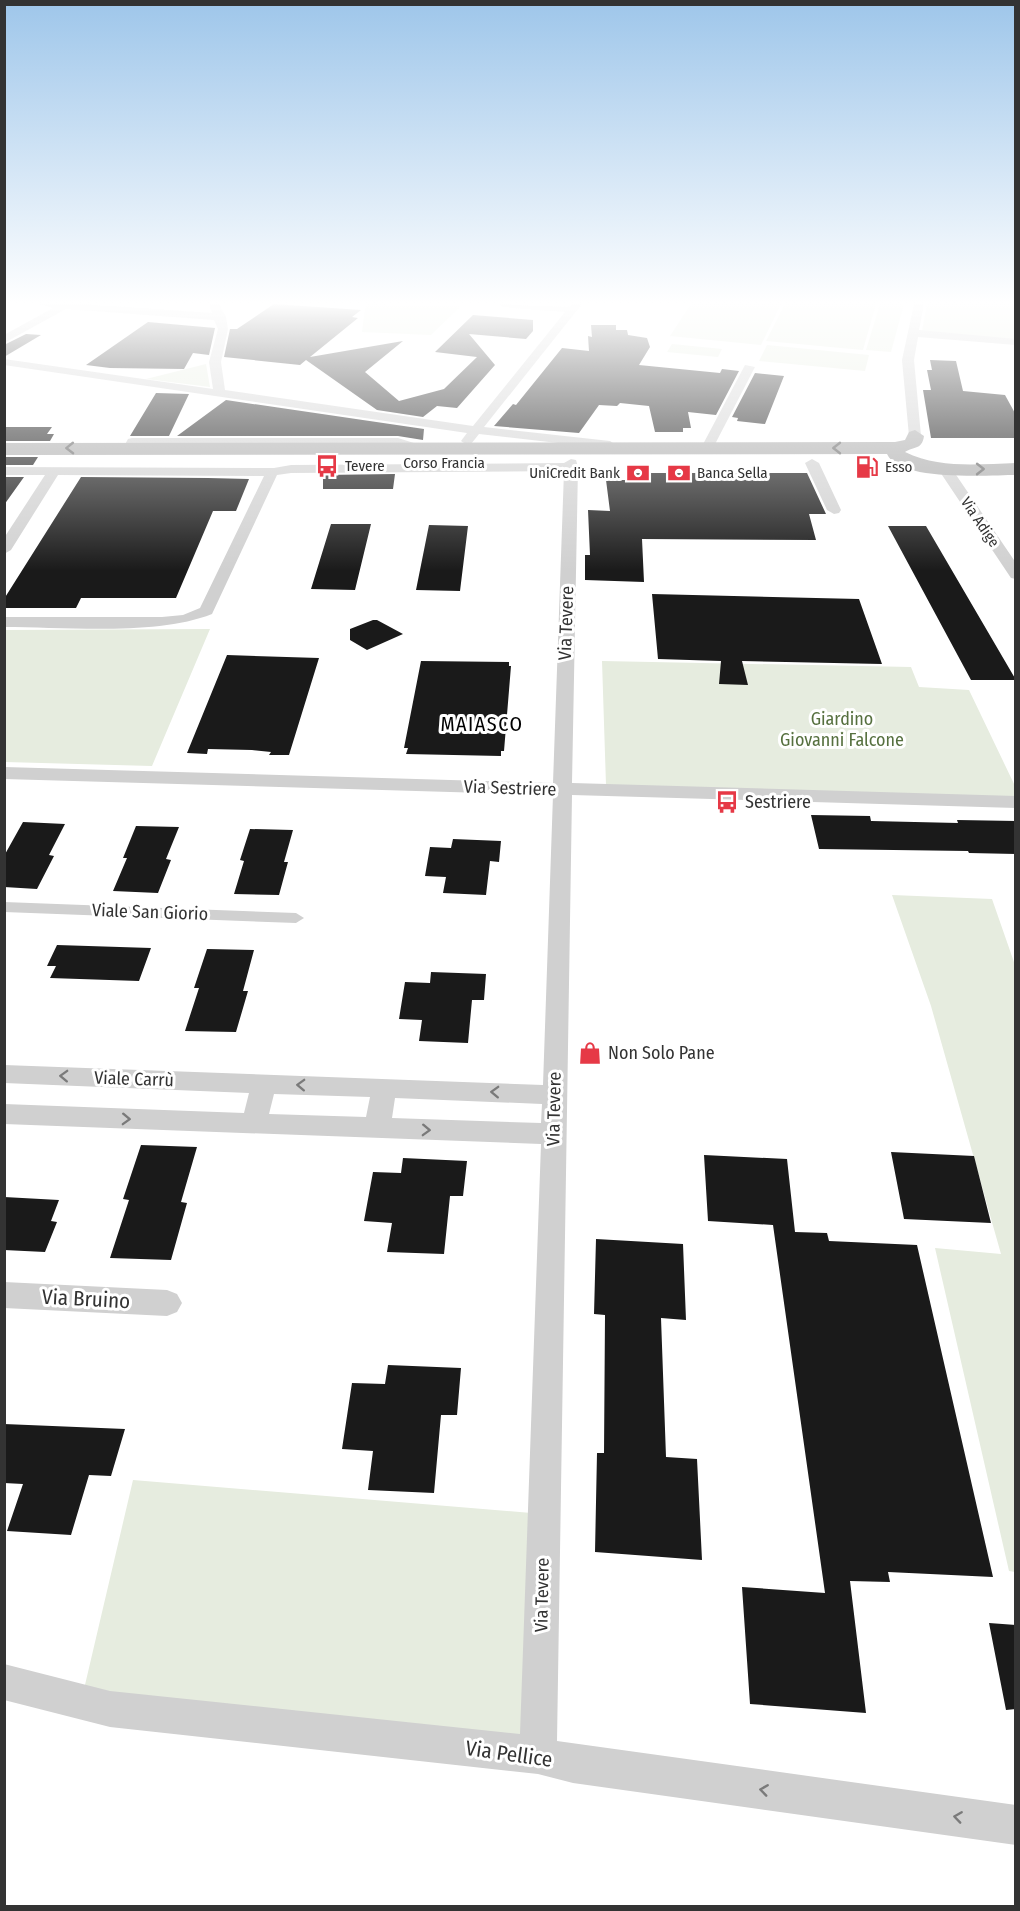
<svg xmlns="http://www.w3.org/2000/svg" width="1020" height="1911" font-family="'Fira Sans Condensed',sans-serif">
<rect width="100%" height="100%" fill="#fff"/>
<path fill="#e6ecdf" d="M364,304L461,306L431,335L362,332L365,308L369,305Z
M691,304H781L761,345L670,336Z
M785,304H876L863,350L766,341Z
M880,304H904L891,352L866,350Z
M927,304H1015V340L922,331Z
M672,344L722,349L718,357L667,352Z
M767,345L869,355L865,371L759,361Z
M206,364L210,387L146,379Z
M210,629L152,766L5,762V630Z
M602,661L911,667L919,687L969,690L1015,786V799L606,785Z
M892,895L992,899L1015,965V1572L1009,1571L935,1248L1001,1254L931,1006Z
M133,1480L543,1514L538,1755L81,1702Z"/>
<path fill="#1a1a1a" d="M274,304L361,310L352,317L358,318L310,357L403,341L365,372L399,401L444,389L477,357L435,352L473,315L533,320V331L526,339L469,334L495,365L457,408L437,406L423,417L377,410L306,360L300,365L224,357L230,329H237Z
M148,322L215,328L209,355L193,353L184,369L110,368L86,365Z
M591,325H616V330H627L628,335L647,338L650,347L639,365L720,373L722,369L739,371L716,415L688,412L691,428H683V432H655L649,406L620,403L617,406L599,405L579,433L494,426L513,404L516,405L562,348L589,351L588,336L592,337Z
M26,334L41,335L4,357V345Z
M930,360L956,361L963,391L1005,395L1016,415V438H931L923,390H931L927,370H932Z
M755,373L784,376L765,424L737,421L738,418L732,417Z
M156,393L189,394L169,436H130Z
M226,400L424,429L423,440L398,436H177Z
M4,427H52L47,434H54L50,441H4Z
M4,457H38L33,465H4Z
M636,473H807L826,514H809L816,540L642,539L644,582L585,580V555H590L588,510L610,511L606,480H637Z
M395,474L393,489H323V475Z
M4,477H24L4,505Z
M81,477L208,478L249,479L236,511H213L176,598H81L76,608H4V599Z
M331,524H371L355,590L311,589Z
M429,525L468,526L460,591L416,590Z
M888,526H926L1016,680H971Z
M652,594L859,599L882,664L742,661L748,685L719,684L721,661L658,659Z
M373,620H377L403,634L367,650L350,640V629Z
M227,655L319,658L289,755H269L271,752L252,750L208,749L207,754L187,753Z
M421,661L509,662V666H511L504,751H501V756L406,754L408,748H404Z
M811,815L870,816L871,821L958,823L957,820L1016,821V854L969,853L968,851L819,849Z
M23,822L65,824L49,855L54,856L37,889L4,887V856Z
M136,826L179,827L166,859L171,860L158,893L113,891L127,858H123Z
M250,829L293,830L284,862H288L279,895L234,894L244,861L240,860Z
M453,839L501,841L499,862L490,861L486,895L443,893L446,877L425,876L430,847L451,848Z
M57,945L151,948L139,981L50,978L56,966H47Z
M207,949L254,950L243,991H248L236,1032L185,1031L199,988H194Z
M431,972L486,974L484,1000H472L468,1043L419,1041L422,1020L399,1019L405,982L430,983Z
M141,1145L197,1147L181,1202L187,1203L171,1260L110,1258L129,1200L123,1199Z
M891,1152L974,1156L991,1223L904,1219Z
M704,1155L787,1159L795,1232L827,1233L829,1241L917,1245L993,1577L888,1572L890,1582L850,1581L866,1713L750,1704L742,1587L825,1593L773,1225L708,1221Z
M403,1158L467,1161L463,1196H450L444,1254L387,1252L392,1223L364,1221L373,1172L401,1173Z
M4,1197L59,1200L51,1221L57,1222L45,1252L4,1250Z
M596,1239L683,1244L686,1320L661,1318L666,1457L697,1459L702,1560L595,1552L597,1453H604L605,1315L594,1314Z
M388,1365L461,1368L457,1415H441L434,1493L368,1490L373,1451L342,1449L352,1383L385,1384Z
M4,1424L125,1429L111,1476L89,1475L71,1535L7,1531L23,1484L4,1483Z
M989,1623L1016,1625V1709L1006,1710Z"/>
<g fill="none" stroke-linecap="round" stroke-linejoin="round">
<path fill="#d0d0d0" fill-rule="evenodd" d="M4,902L296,913L304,918L296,923L4,912Z"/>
<path fill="#d0d0d0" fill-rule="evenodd" d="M39,304H83L212,313L209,304H219L226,317L228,329L221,362L225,390L473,426L565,312L503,307L498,304L570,307L572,304H582L484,427L610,441L616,445L610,449L479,434L471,444L467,445L461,441L467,433L4,365V359L213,389L209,362L218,329L214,320L66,309L4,343V335L53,308Z
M914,304H924L919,330L1016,339V345L918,337L914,360L921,436L915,440L909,436L902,360Z
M745,365L755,367L713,448L712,451H702L701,448Z
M132,438H398L433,449L427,453L398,446H136L134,451H124L123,448L128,439Z
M571,459L576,460L578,467L572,783L1016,796V808L572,795L557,1741L1016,1805V1845L573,1783L538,1774L110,1727L4,1700V1664L110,1691L520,1734L541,1144L4,1124V1104L244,1113L249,1093L4,1083V1065L543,1085L553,795L4,779V767L553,783L564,471L291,473L277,475L212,614C157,636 65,627 4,627V617H162L183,615L200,608L264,476L58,475L11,550L4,554V538L45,475H4V467L274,468L291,465L564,463ZM274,1094L370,1097L366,1117L269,1114ZM395,1098L542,1104L541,1123L392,1118Z
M812,459L819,463L841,510L839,513L834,514L827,510L805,463Z
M945,465L950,466L1016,563V579L1011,578L938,469Z
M4,1282L167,1290L177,1294L182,1303L177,1312L167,1316L4,1308Z"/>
<path fill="#ababab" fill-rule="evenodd" d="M915,430L924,436C922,450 914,446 905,452C940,469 979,464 1016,463V475C989,475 899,482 887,454L4,455V443L895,442L905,440L909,432Z"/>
</g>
<defs><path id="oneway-chevron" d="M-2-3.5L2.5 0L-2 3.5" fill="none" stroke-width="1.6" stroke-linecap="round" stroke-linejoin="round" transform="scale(1.5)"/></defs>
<g stroke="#636363">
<use href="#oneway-chevron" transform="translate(70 448) rotate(179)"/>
<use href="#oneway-chevron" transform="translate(837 448) rotate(180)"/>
<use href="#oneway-chevron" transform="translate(980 469)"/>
</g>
<g stroke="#7a7a7a">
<use href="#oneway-chevron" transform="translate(64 1076) rotate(-178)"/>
<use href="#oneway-chevron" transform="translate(301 1085) rotate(-178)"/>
<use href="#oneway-chevron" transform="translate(495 1092) rotate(-178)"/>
<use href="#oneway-chevron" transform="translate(126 1119) rotate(2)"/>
<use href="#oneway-chevron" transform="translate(426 1130) rotate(2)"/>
<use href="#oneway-chevron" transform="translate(764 1790) rotate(-172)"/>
<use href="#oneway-chevron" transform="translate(958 1817) rotate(-172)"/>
</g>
<linearGradient id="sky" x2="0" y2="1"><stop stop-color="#9ec6ea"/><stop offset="0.53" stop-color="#fff"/><stop offset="1" stop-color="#fff" stop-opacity="0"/></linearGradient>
<rect width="1020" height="571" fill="url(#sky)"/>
<defs>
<g id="bus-bare" transform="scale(1.8)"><path d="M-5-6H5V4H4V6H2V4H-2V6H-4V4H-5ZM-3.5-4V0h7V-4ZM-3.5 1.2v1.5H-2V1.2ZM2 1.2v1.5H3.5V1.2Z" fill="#e63946" stroke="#fff" stroke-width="2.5" paint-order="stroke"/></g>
<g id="fuel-bare" transform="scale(1.8)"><path d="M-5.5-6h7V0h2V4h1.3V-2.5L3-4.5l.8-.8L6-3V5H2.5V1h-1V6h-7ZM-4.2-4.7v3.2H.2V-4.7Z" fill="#e63946" stroke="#fff" stroke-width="2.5" paint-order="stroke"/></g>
<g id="bank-bare" transform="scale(1.8)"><path d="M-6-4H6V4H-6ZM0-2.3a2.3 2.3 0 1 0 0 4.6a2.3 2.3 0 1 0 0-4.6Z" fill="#e63946" stroke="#fff" stroke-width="2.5" paint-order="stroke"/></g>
<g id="shop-bare" transform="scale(1.8)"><path d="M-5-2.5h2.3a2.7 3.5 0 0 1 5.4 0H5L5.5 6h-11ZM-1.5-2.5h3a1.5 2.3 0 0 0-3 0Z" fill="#e63946" stroke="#fff" stroke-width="2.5" paint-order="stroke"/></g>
</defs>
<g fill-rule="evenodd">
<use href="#bus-bare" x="327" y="466"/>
<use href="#fuel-bare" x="867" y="467"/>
<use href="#bank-bare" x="638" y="473"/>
<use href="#bank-bare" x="679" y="473"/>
<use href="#bus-bare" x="727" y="802"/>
<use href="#shop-bare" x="590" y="1053"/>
</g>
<g text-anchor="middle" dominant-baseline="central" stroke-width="6" stroke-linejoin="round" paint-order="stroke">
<g font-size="15" fill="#333" stroke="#fff">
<text x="444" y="463">Corso Francia</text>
<text transform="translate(980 522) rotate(56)">Via Adige</text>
</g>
<g font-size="15" fill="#333" stroke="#fff" text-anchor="start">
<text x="345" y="466">Tevere</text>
<text x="885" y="467">Esso</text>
<text x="620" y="473" text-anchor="end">UniCredit Bank</text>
<text x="697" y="473">Banca Sella</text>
</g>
<g font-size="18" fill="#333" stroke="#fff">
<text transform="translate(566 623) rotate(-88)">Via Tevere</text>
<text transform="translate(510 788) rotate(2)">Via Sestriere</text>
<text transform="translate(150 912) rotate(2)">Viale San Giorio</text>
<text transform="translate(134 1079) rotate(2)">Viale Carrù</text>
<text transform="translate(554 1109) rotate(-89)">Via Tevere</text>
<text transform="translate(542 1595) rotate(-89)">Via Tevere</text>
</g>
<g font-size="18" fill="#56703f" stroke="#fff">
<text x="842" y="719">Giardino<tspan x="842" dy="21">Giovanni Falcone</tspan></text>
</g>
<g font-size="18" fill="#333" stroke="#fff" text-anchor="start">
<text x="745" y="802">Sestriere</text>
<text x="608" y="1053">Non Solo Pane</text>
</g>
<g font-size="20" letter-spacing="1.5" fill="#000" stroke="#fff">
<text x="482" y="724">MAIASCO</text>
</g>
<g font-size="21" fill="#333" stroke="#fff">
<text transform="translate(86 1299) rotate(3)">Via Bruino</text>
<text transform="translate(509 1754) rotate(8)">Via Pellice</text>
</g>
</g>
<rect width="1020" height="1911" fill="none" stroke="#333333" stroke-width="12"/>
</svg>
